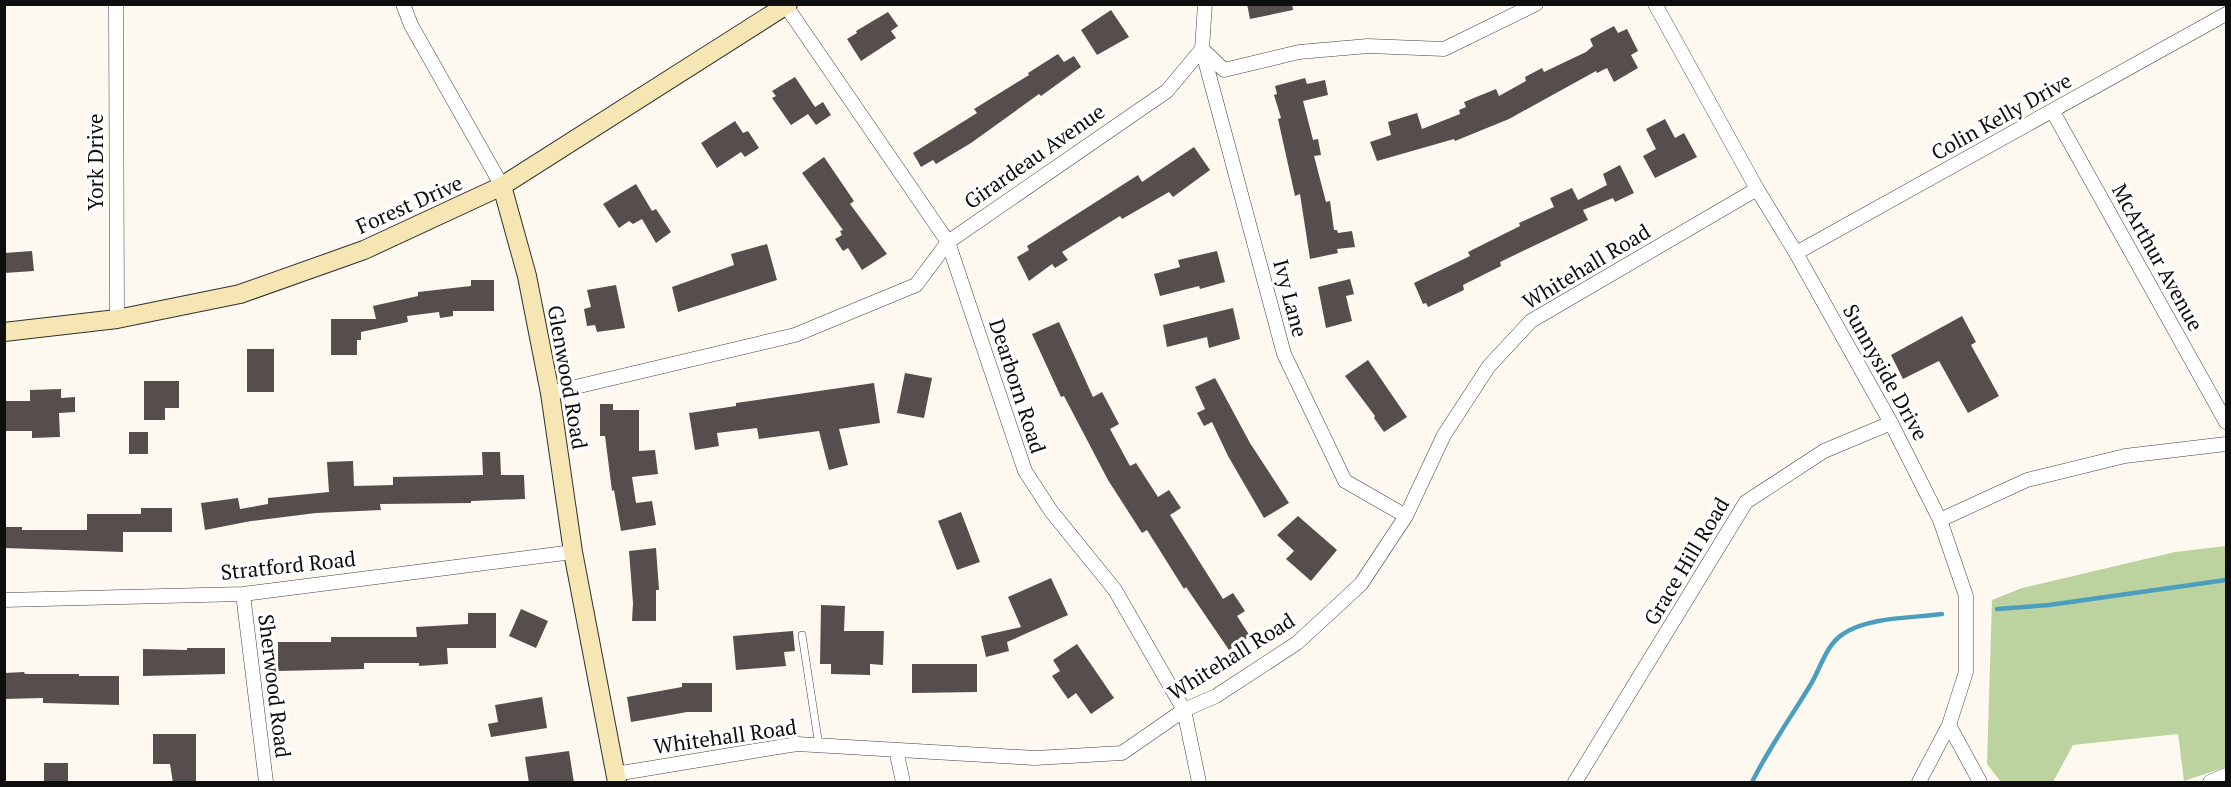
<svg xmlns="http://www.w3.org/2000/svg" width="2231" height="787" font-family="'PT Serif',serif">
<rect width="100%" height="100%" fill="#fdf9f1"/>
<path fill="#bdd39f" d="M2226,546V767L2184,781L2178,734L2073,745L2053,782H2001L1987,764L1992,600L2022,588L2175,552Z"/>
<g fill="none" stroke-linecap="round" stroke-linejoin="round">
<path stroke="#4b9ebd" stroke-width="4.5" d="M1997,609L2049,605L2226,580
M1752,782C1769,748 1791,717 1811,684C1821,667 1826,645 1843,634C1867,617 1913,618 1942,614"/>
</g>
<path fill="#564e4c" d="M1247,4H1292L1293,10L1250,19Z
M1111,10L1129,37L1097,55L1081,30Z
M888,12L898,26L891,31L896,38L861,61L847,39L857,33L856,31Z
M1614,26L1618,33L1627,29L1638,51L1631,55L1638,68L1614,82L1607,68L1597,73L1596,71L1509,119L1455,141L1454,139L1377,161L1370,142L1391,135L1388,122L1417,113L1422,129L1460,114L1459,110L1466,107L1464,102L1496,89L1499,96L1526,81L1525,77L1542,68L1544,72L1586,52L1593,46L1590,39Z
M1058,54L1064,62L1074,56L1081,67L1041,96L1039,94L971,143L936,164L933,160L921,167L913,153L977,113L974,109L1029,75L1028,73Z
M795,77L815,107L823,102L831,115L816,125L808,114L791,125L772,98L776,96L772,91Z
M1305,78L1307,84L1325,80L1328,95L1303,101L1313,140L1318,139L1321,155L1314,156L1326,202L1330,201L1334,230H1337L1338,233L1352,231L1355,247L1337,249L1338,253L1310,259L1300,194L1295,196L1278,119L1281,118L1274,95L1277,94L1275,86Z
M1665,119L1675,138L1684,133L1697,157L1655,178L1643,156L1656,149L1646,129Z
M735,121L743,133L748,131L759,148L745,157L741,152L717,168L701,143Z
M1194,147L1210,170L1173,197L1169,192L1122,219L1120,216L1062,252L1068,260L1055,268L1052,264L1029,281L1017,257L1029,250L1027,246L1138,175L1142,182Z
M824,157L854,201L850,204L887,254L862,270L848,248L843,251L835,239L842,235L840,231L843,230L802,173Z
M1620,165L1634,193L1615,202L1613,198L1583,210L1588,220L1500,262L1501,266L1463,285L1464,290L1428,307L1426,303L1423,304L1414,283L1470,256L1468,252L1520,226L1519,223L1554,207L1550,198L1572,188L1578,200L1607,185L1603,174Z
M636,184L652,211L656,209L671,232L656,243L642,219L633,224L629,221L619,228L603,204Z
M767,244L777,280L678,312L672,287L734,265L731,254Z
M32,251L34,271L4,273V253Z
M1217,251L1225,282L1200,289L1199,286L1160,296L1154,274L1180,267L1178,260Z
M1350,279L1354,294L1346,296L1352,321L1326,328L1318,287Z
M471,280H494V311H453V316L440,318L439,312L407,316L408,322L361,332V340H357V355H331V319H376L373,306L418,296V292L471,286Z
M616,285L625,328L597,332L595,325L587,326L584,309L591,307L587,290Z
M1233,308L1240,339L1209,348L1207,337L1167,347L1163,325Z
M1962,316L1976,342L1971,345L1999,396L1968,413L1939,361L1903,379L1891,355Z
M1059,322L1093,397L1102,392L1119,424L1110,429L1130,466L1136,463L1158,497L1169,490L1181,508L1170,515L1223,599L1233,593L1245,611L1237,616L1250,636L1229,650L1186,587L1184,589L1147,530L1142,533L1108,480L1064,396L1061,397L1032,334Z
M247,349H274V392H247Z
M1368,360L1407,417L1384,432L1374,418L1375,416L1345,376Z
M905,373L932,378L924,418L897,413Z
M1215,378L1250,443L1289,503L1264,518L1228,456L1212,422L1204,426L1197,413L1205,409L1195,387Z
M144,381H179V408H165V420H144Z
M874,383L880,423L839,429L848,465L829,470L819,431L759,439L757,428L717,433L719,446L695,450L689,413L736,406V403Z
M61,389V398L75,397V412L59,413L60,437L32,438V431H4V401H30V390Z
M600,404H613V410H639V451L655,450L658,474L632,477L636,503L652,501L656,525L621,531L614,490L612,491L605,436H600Z
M129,432H148V454H129Z
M482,452H500L501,475H524L525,499L471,501V503L380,504L381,510L316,513L251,521L205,530L201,503L238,498L240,509L268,504V498L329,492L327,462L353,461L354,486L393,485V477L483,475Z
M141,508H172V532H123V552L4,548V527H22V530H87V514H141Z
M961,512L980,562L957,570L938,521Z
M1298,516L1337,550L1311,581L1286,559L1294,551L1277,535Z
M656,548L659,590H656V621H632L633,603L629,551Z
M1051,578L1068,615L1007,642L1009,651L986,657L981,636L1021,627L1008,597Z
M821,605L845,606L844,631H884L883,665L870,664V675L831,674V664H820Z
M521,609L548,621L536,648L509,636Z
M468,613H496V648H447L448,664L419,666V663H364V669L278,671V642H331V637H417L416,627L468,624Z
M793,631L795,651L784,652L786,666L736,670L733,636Z
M1077,644L1114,698L1091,714L1076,693L1068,699L1052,676L1060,671L1053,660Z
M187,648H225V674L143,676V649L187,650Z
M912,664H977V692L912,693Z
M24,672L25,674H79V676H119V705L43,703V698L4,699V673Z
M682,683H712V712H687L631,722L627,697L682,687Z
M542,697L547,728L491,737L488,724L498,722L495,705Z
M153,734H196V783H173L170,764H153Z
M569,751L574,783H529L525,757Z
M44,763H68V783H44Z"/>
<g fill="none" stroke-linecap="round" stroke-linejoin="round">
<g stroke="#414141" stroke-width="8">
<path id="lane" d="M802,635L819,746"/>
</g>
<g stroke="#414141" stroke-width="15">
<path id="street" d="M116,4L117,319
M403,4L411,25L502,186
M1205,4L1202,49L1284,354L1345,481L1406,516
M1655,4L1757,189L1796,253L1891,423L1940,520L1966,596V672L1949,725L1919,782
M786,6L948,242L1025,471L1051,511L1115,590L1184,710L1199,782
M2053,112L2226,422
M1796,253L2226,14
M550,393L795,335L916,285L948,242L1167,91L1202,49L1224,70L1299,52L1368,46L1444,49L1536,4
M1940,520L2027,480L2125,456L2226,444
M243,594L266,782
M4,600L243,594L573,552
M1949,725L1980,782
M896,750L903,782
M615,774L797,744L1035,758L1122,753L1184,710L1216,696L1297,643L1361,584L1406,516L1444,435L1489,366L1531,321L1757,189
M1575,782L1746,502L1824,451L1891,423
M2210,782L2226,775"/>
</g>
<g stroke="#303030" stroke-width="20">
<path id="secondary" d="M502,186L527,276L550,393L573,552L617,782
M4,332L117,319L240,294L364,250L502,186L788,4"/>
</g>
<use href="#lane" stroke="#fff" stroke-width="7"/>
<use href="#street" stroke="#fff" stroke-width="14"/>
<use href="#secondary" stroke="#f5e6b4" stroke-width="18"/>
</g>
<g text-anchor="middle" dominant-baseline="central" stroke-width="6" stroke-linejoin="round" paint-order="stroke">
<g font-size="21" fill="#0e0e0e" stroke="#fff">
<text transform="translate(2001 116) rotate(-29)">Colin Kelly Drive</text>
<text transform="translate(1034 156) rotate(-35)">Girardeau Avenue</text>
<text transform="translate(95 162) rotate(-90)">York Drive</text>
<text transform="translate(409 204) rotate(-24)">Forest Drive</text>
<text transform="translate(2158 257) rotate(61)">McArthur Avenue</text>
<text transform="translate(1586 266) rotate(-31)">Whitehall Road</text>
<text transform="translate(1291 298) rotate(75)">Ivy Lane</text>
<text transform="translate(1886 372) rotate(61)">Sunnyside Drive</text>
<text transform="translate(568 377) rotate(80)">Glenwood Road</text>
<text transform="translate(1018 386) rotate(72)">Dearborn Road</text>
<text transform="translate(1686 561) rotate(-59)">Grace Hill Road</text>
<text transform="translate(288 565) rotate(-6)">Stratford Road</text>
<text transform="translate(1231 656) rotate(-32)">Whitehall Road</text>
<text transform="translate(275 686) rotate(83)">Sherwood Road</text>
<text transform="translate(725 736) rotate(-8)">Whitehall Road</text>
</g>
</g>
<rect width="2231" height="787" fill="none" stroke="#0e0e0e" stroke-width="12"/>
</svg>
